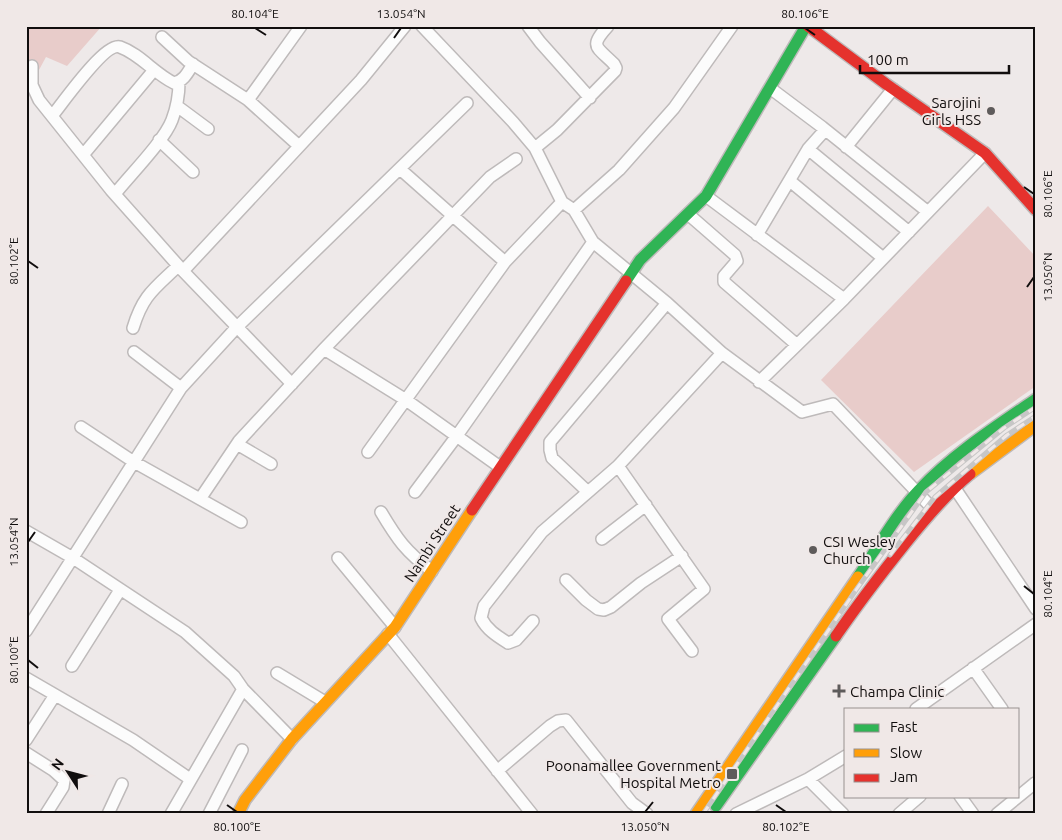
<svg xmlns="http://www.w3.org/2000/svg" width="1062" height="840" font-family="Ubuntu,sans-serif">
<rect width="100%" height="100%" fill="#eee9e9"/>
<path fill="#e8ccca" d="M26,26H102L67,66L46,57L26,94Z
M988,206L1036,257V386L914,472L821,380Z"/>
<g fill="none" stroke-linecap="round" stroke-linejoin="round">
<g stroke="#bebaba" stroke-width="14">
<path id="street" d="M422,26L513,122L535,148L562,202L574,210L593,242L667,303L722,353L802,412L833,404L933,509
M528,26L540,42L590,98
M162,37L188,61L248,100L299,146
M32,66V85L39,100L111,190L183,271L292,384
M770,88L822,127L928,212
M248,100L301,26
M177,106L208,129
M52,116C62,104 105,42 120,47C140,54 155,74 174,83C184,81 188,72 193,64
M159,140L193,172
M846,147L893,89
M535,148L557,130L615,71L616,68L614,64C596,46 589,47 608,26
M808,149L909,232
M83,155L154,70
M400,169L505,262
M790,181L883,258
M115,194C130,175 164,141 172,120C177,107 179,95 179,82
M706,196L844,299
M574,210L619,170L674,108L732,26
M688,214L735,255L737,261L724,276V282L797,345
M757,235L808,149L825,130
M183,271L361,80L405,26
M133,328C143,295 154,289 178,266
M324,349L406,400L500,467
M134,352L181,388
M759,382L844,299L985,153
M81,427L134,462L241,522
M237,444L271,464
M368,452L505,262L562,202
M618,466L704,589L668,619L692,651
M954,487L1036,609
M415,492L456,437L593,242
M588,492L552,458L550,450V442L667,303
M200,499L239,441L324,349L490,177L516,159
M381,512C397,539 406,552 432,571
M26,531L73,558L185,632L234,676L243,689L292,739
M602,539L646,505
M338,558L395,627
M566,580L586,600L598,609L604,610L611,607L641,583L682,556
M533,621L516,640L508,643C497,636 487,630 481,618L484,606L542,532L618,466L722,353
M26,631L181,388L236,328L467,103
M388,634L532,814
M72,666L120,590
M973,668L1002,709
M277,673L325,702
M26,678L133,740L190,779
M916,709L1036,624
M26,740L55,695
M26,753L53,770L64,780L63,787L46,814
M497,771L550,726L558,721L566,720L632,803L647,814
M808,779L843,814
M960,796L973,814
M108,814L122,784
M171,814L243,689
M209,814L242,750
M736,814L808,779L846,756
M899,814L920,796
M997,814L1035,783"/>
</g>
<g stroke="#bebaba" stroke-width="14">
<path id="fast" d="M626,281L640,260L706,196L806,26
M858,577C877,549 896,514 919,490C953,454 995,427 1036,399
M716,806L836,636"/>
</g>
<g stroke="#bebaba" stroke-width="14">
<path id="slow" d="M970,474L1036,425
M238,814L245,800L292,739L395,627L472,510
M696,814L858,577"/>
</g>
<g stroke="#bebaba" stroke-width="14">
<path id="jam" d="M808,26L886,84L985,153L1036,210
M472,510L626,281
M836,636C858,604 881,574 905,544C925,519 945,495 970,474"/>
</g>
<use href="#street" stroke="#fcfcfc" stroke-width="11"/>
<use href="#fast" stroke="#30b455" stroke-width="11"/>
<use href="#slow" stroke="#ff9f0a" stroke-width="11"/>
<use href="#jam" stroke="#e5322d" stroke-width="11"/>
<g stroke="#c7c6c6" stroke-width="5">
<path id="rail" d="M890,555L935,497L1007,435L1036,416
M703,814L856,590L926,492L1004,428L1036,407"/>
</g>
<use href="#rail" stroke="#f0e8e7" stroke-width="3" stroke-dasharray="9" stroke-linecap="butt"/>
</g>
<path fill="none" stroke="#110e0e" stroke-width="2" d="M255,28L266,35M805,28L815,35M394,38L401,28M1024,187L1034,194M28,261L38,268M1027,287L1034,277M28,542L35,532M1024,586L1034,594M28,660L38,668M227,805L237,812M776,805L786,812M645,812L653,802"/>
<g fill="#5e5b5b" stroke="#f0e8e7" stroke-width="2">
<circle cx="991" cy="111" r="5"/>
<circle cx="813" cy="550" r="5"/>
<path d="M836.5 683.5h5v5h5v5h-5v5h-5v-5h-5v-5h5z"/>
<rect x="726" y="768" width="12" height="12" rx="2.5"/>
</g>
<g text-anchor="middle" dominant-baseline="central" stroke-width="4" stroke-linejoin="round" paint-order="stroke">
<g font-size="15" fill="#110e0e" stroke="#f0e8e7" text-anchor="end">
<text x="981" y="102">Sarojini<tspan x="981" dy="17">Girls HSS</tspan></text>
<text x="823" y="541" text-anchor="start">CSI Wesley<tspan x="823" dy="17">Church</tspan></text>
<text x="850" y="691" text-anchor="start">Champa Clinic</text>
<text x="721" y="765">Poonamallee Government<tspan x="721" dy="17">Hospital Metro</tspan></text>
</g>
<g font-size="15" fill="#110e0e" stroke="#f0e8e7">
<text transform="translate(432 543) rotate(-57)">Nambi Street</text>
</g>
</g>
<rect width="1062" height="840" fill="none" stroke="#f0e8e7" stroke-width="55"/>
<rect x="844" y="708" width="175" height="90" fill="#f0e8e7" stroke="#979190"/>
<rect x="854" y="724" width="25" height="8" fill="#30b455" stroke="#979190"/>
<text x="890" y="732" font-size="15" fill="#110e0e">Fast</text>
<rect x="854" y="749" width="25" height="8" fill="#ff9f0a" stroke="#979190"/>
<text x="890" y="758" font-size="15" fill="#110e0e">Slow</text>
<rect x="854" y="774" width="25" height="8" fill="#e5322d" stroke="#979190"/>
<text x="890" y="782" font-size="15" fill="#110e0e">Jam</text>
<g transform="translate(68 772) rotate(306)" stroke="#f0e8e7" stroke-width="4" paint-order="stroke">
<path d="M0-4L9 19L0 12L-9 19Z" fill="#110e0e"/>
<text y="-8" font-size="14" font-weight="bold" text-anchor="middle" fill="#110e0e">N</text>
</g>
<path d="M860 65v8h149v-8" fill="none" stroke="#110e0e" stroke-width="2.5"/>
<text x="867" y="65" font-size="15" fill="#110e0e" stroke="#f0e8e7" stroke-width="4" paint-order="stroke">100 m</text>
<rect x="28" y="28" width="1006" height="784" fill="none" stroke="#110e0e" stroke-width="2"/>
<g font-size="12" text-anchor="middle" fill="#110e0e">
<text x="255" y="18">80.104°E</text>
<text x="401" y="18">13.054°N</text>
<text x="805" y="18">80.106°E</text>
<text transform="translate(1048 194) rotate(-90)" y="4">80.106°E</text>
<text transform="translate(14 261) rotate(-90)" y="4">80.102°E</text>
<text transform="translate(1048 277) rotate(-90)" y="4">13.050°N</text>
<text transform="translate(14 542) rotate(-90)" y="4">13.054°N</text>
<text transform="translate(1048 594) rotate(-90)" y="4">80.104°E</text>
<text transform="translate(14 660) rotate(-90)" y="4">80.100°E</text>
<text x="237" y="831">80.100°E</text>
<text x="645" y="831">13.050°N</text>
<text x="786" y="831">80.102°E</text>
</g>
</svg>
